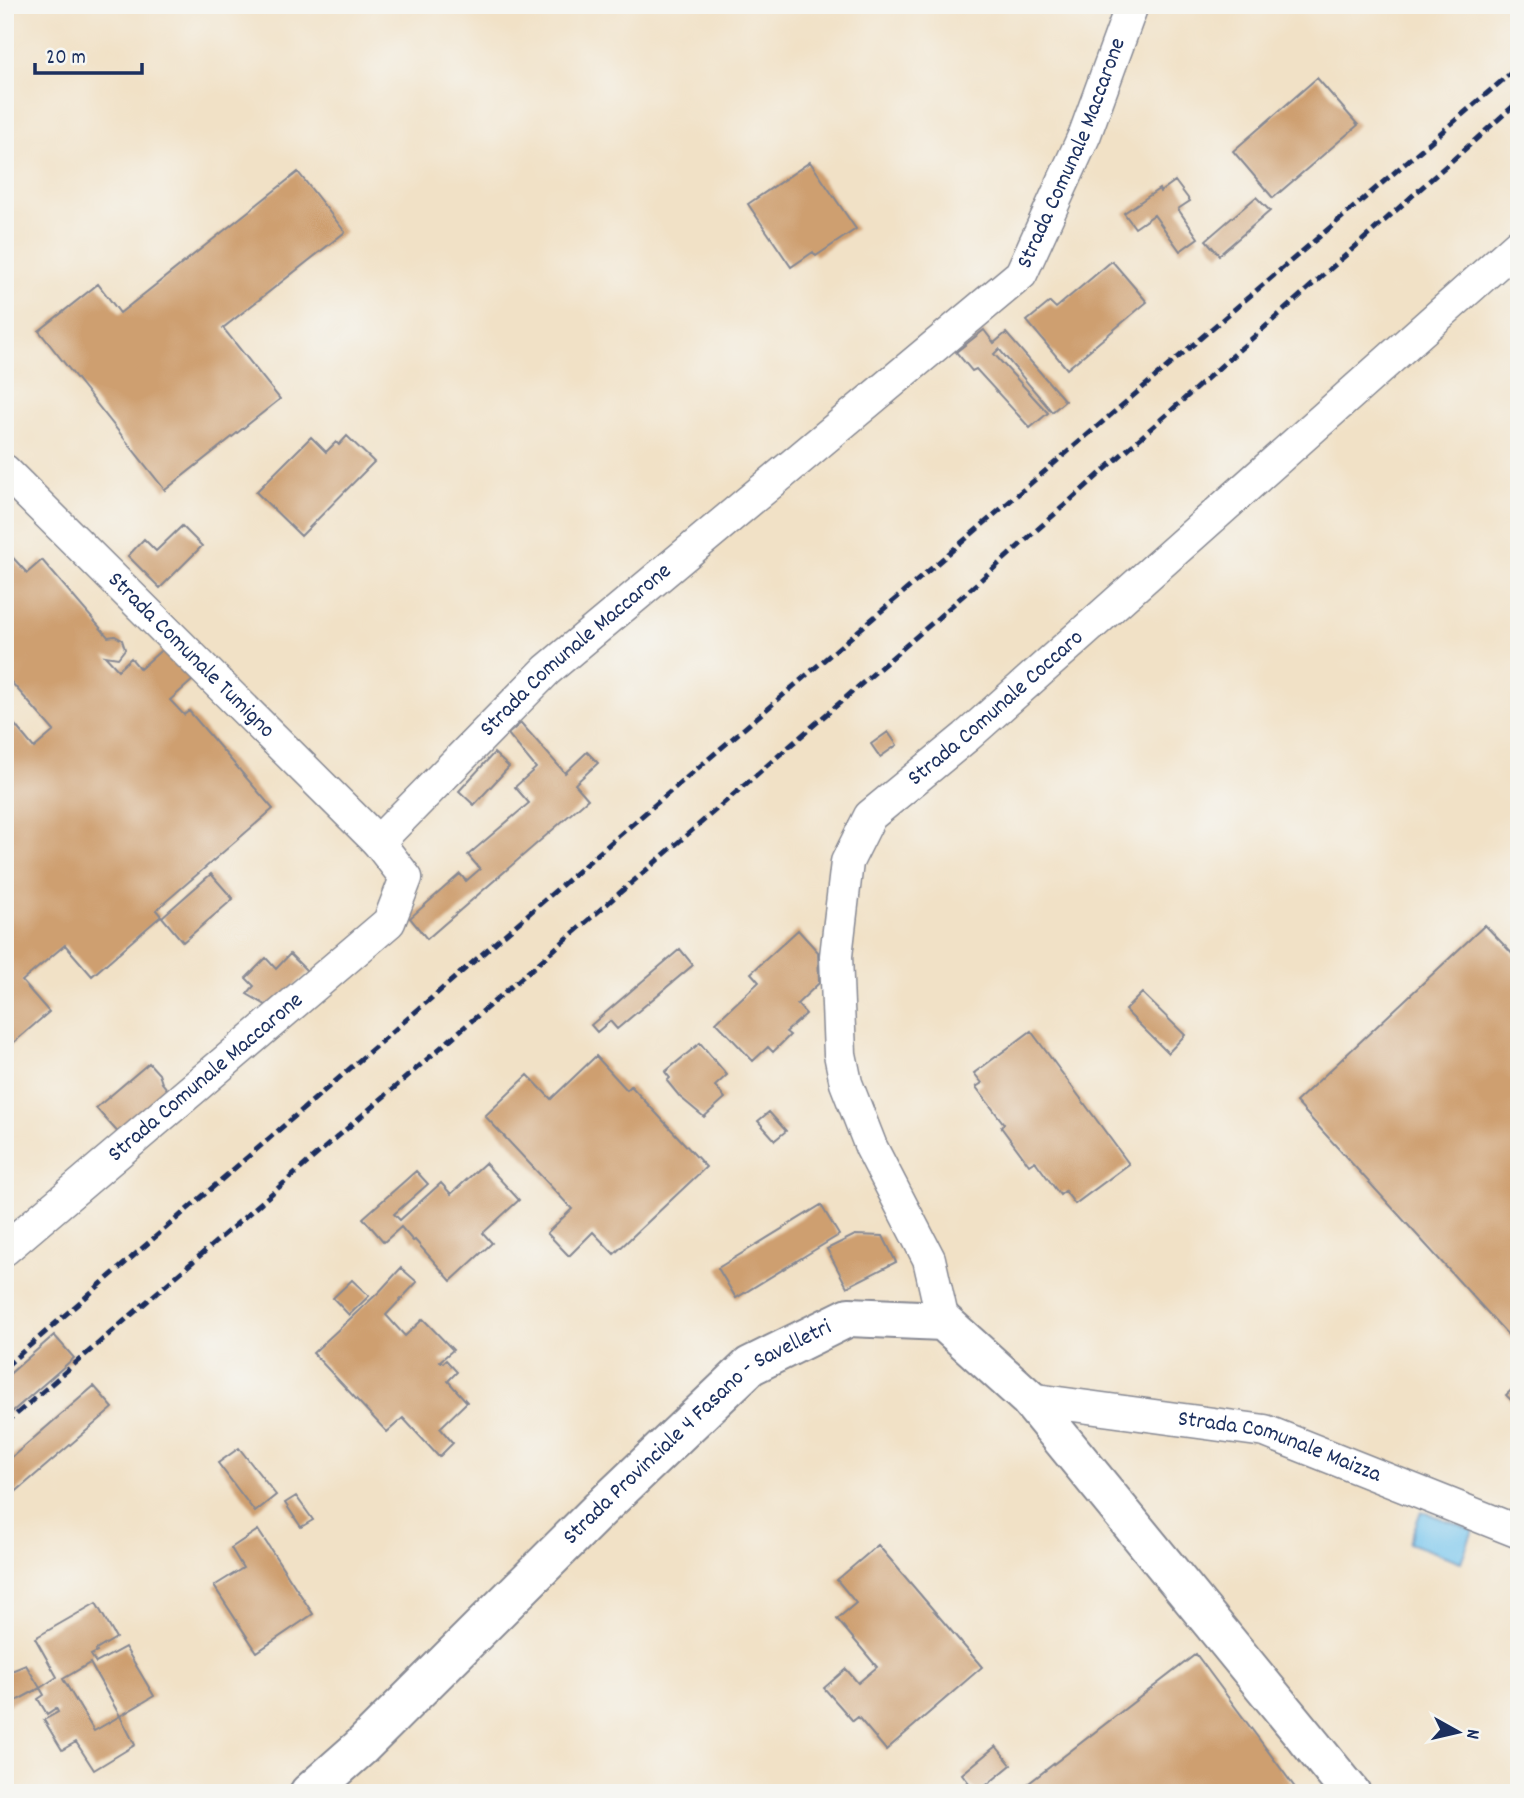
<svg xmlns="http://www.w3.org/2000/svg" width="1524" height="1798" font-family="Dekko,sans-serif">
<rect width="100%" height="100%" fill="#f6f6f2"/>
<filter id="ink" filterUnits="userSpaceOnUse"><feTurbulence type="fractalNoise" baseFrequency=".0143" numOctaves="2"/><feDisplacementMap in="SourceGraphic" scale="14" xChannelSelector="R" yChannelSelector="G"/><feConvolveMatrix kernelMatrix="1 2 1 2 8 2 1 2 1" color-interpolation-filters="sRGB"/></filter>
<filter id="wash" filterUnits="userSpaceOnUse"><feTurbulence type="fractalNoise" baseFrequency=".00686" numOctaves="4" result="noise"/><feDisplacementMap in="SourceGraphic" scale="28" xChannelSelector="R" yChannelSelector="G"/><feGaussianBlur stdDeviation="1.57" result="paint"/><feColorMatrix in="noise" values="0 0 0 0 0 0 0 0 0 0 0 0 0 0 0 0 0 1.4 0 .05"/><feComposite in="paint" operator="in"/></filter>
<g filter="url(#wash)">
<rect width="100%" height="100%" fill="#f1e1c6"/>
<path fill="#71c3ed" stroke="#4679a6" stroke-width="2" d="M1421,1511L1473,1530L1461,1562L1409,1543Z"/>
<g id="blocks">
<path fill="#ce9f6f" d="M1317,78L1358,125L1273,198L1233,151Z
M810,162L856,229L816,256L813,252L791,267L748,204Z
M298,172L345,232L223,328L280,399L165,490L39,331L98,284L120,313Z
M1175,181L1190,201L1178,209L1198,238L1180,251L1154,215L1135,228L1124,213L1159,189L1160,192Z
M1256,197L1270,211L1219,255L1206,240Z
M1112,261L1147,302L1067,369L1027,321L1050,302L1056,308Z
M984,330L994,343L1006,333L1065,401L1052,412L999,349L994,354L1048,413L1030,428L976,369L972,371L956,352Z
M347,436L374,462L301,536L256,492L311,437L326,452L336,442L339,445Z
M182,526L202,546L160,588L128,556L144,539L156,551Z
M5,549L27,573L42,560L108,637L115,636L122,640L125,649L118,658L105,656L118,670L131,658L140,669L166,646L194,679L170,700L184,715L189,711L273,809L156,910L161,916L92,976L65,945L22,981L49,1012L5,1050V728L8,731L15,725L34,748L54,731L5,675Z
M521,723L565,773L587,752L598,763L575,784L588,799L427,939L410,918L460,874L466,881L480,869L468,855L529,803L515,787L536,768L508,734Z
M888,732L897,745L880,757L871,744Z
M494,753L509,767L474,805L459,791Z
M211,874L233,899L183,942L162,917Z
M1485,925L1519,961V1347L1296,1102Z
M798,930L818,952L819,983L797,1004L806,1014L786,1032L790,1035L773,1052L768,1047L753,1061L716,1022L759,982L751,973Z
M680,949L693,965L617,1029L610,1021L597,1032L591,1025Z
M290,954L308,972L271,1008L247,994L254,986L246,978L266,958L276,969Z
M1142,993L1185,1035L1168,1053L1125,1010Z
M1031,1031L1129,1164L1075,1204L1065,1191L1060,1195L1035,1161L1029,1165L1001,1127L1004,1124L976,1087L982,1083L974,1073Z
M700,1043L727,1075L715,1086L725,1098L704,1117L680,1097L667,1081L670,1078L665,1072Z
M596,1056L627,1090L631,1086L706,1167L614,1254L593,1232L569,1256L547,1233L572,1209L485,1116L528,1075L551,1099Z
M149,1063L159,1074L162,1083L171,1094L122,1137L96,1108Z
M769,1112L786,1131L775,1140L758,1121Z
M485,1163L519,1200L483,1233L492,1243L451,1281L415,1240L413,1241L401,1227L384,1242L363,1218L416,1171L428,1184L394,1214L400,1220L441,1183L451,1194Z
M821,1205L839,1235L736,1298L718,1268Z
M855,1235L883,1236L896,1262L847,1287L827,1249Z
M401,1268L417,1282L386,1315L405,1336L423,1319L453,1350L440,1361L443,1363L446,1360L457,1372L448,1381L467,1402L440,1428L453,1443L439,1457L403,1418L387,1432L313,1353L380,1291Z
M352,1280L369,1296L349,1315L333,1298Z
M54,1335L74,1358L5,1418V1378Z
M1519,1383V1408L1506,1395Z
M94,1386L113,1408L5,1501V1463Z
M239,1448L276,1495L255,1512L218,1463Z
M296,1496L313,1520L301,1527L285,1503Z
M258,1530L313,1614L257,1652L214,1586L243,1568L231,1548Z
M878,1545L982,1667L886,1750L858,1717L853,1721L824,1688L846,1669L858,1683L877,1667L837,1619L856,1603L837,1580Z
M96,1603L116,1638L96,1650L97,1652L91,1655L96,1663L125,1647L154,1696L120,1716L90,1663L63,1679L94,1731L120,1716L135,1745L94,1770L76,1742L62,1750L44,1720L58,1712L56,1708L47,1714L38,1699L44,1695L40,1688L57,1677L35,1638Z
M1196,1654L1299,1793H1016Z
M5,1662L9,1672L26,1665L40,1688L5,1707Z
M996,1746L1011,1765L977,1793L962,1774Z"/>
</g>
</g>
<g filter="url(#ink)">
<use href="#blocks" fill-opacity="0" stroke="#868892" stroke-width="2"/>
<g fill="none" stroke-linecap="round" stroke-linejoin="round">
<g stroke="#868892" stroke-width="35">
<g id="street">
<path id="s1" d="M5,471L378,842"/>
<path id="s2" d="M5,1249L389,922L406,878L378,842L547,670L1021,274L1085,134L1132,5"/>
<path id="s3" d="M943,1321L929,1259L871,1147L846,1083L840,1054L836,956L847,862L870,816L966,737L1519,244"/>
<path id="s4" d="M1029,1399L1265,1431L1519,1532"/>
</g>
</g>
<g stroke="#868892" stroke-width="42">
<g id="secondary">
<path id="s5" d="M309,1793L360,1748L602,1507L750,1366L849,1317L943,1321L1029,1399L1351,1793"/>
</g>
</g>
<use href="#street" stroke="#fff" stroke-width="32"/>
<use href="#secondary" stroke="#fff" stroke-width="38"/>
<path stroke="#1b2f5e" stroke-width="5" stroke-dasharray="10 5" stroke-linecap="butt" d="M5,1367L651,808L1519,66
M5,1424L939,617L1519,101"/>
</g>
</g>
<g text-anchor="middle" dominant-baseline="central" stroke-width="7" stroke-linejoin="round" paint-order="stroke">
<g font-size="23" fill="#1b2f5e" stroke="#f6f6f2">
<text stroke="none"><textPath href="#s2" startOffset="1587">Strada Comunale Maccarone</textPath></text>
<text stroke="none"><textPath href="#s2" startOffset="873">Strada Comunale Maccarone</textPath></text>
<text stroke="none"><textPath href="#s1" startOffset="262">Strada Comunale Tumigno</textPath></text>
<text stroke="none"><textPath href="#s3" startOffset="698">Strada Comunale Coccaro</textPath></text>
<text stroke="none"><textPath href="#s2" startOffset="264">Strada Comunale Maccarone</textPath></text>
<text stroke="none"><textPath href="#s5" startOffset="532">Strada Provinciale 4 Fasano - Savelletri</textPath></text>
<text stroke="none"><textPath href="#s4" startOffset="256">Strada Comunale Maizza</textPath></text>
</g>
</g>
<rect width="1524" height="1798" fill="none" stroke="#f6f6f2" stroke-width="28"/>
<g transform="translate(1458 1732) rotate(98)" stroke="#f6f6f2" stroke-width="5" paint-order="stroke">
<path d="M0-5L12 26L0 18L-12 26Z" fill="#1b2f5e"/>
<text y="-10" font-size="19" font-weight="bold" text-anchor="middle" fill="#1b2f5e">N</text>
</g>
<path d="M35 63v10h107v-10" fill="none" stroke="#1b2f5e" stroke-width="3.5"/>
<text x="46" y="63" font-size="21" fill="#1b2f5e" stroke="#f6f6f2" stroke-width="5" paint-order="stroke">20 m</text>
</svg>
